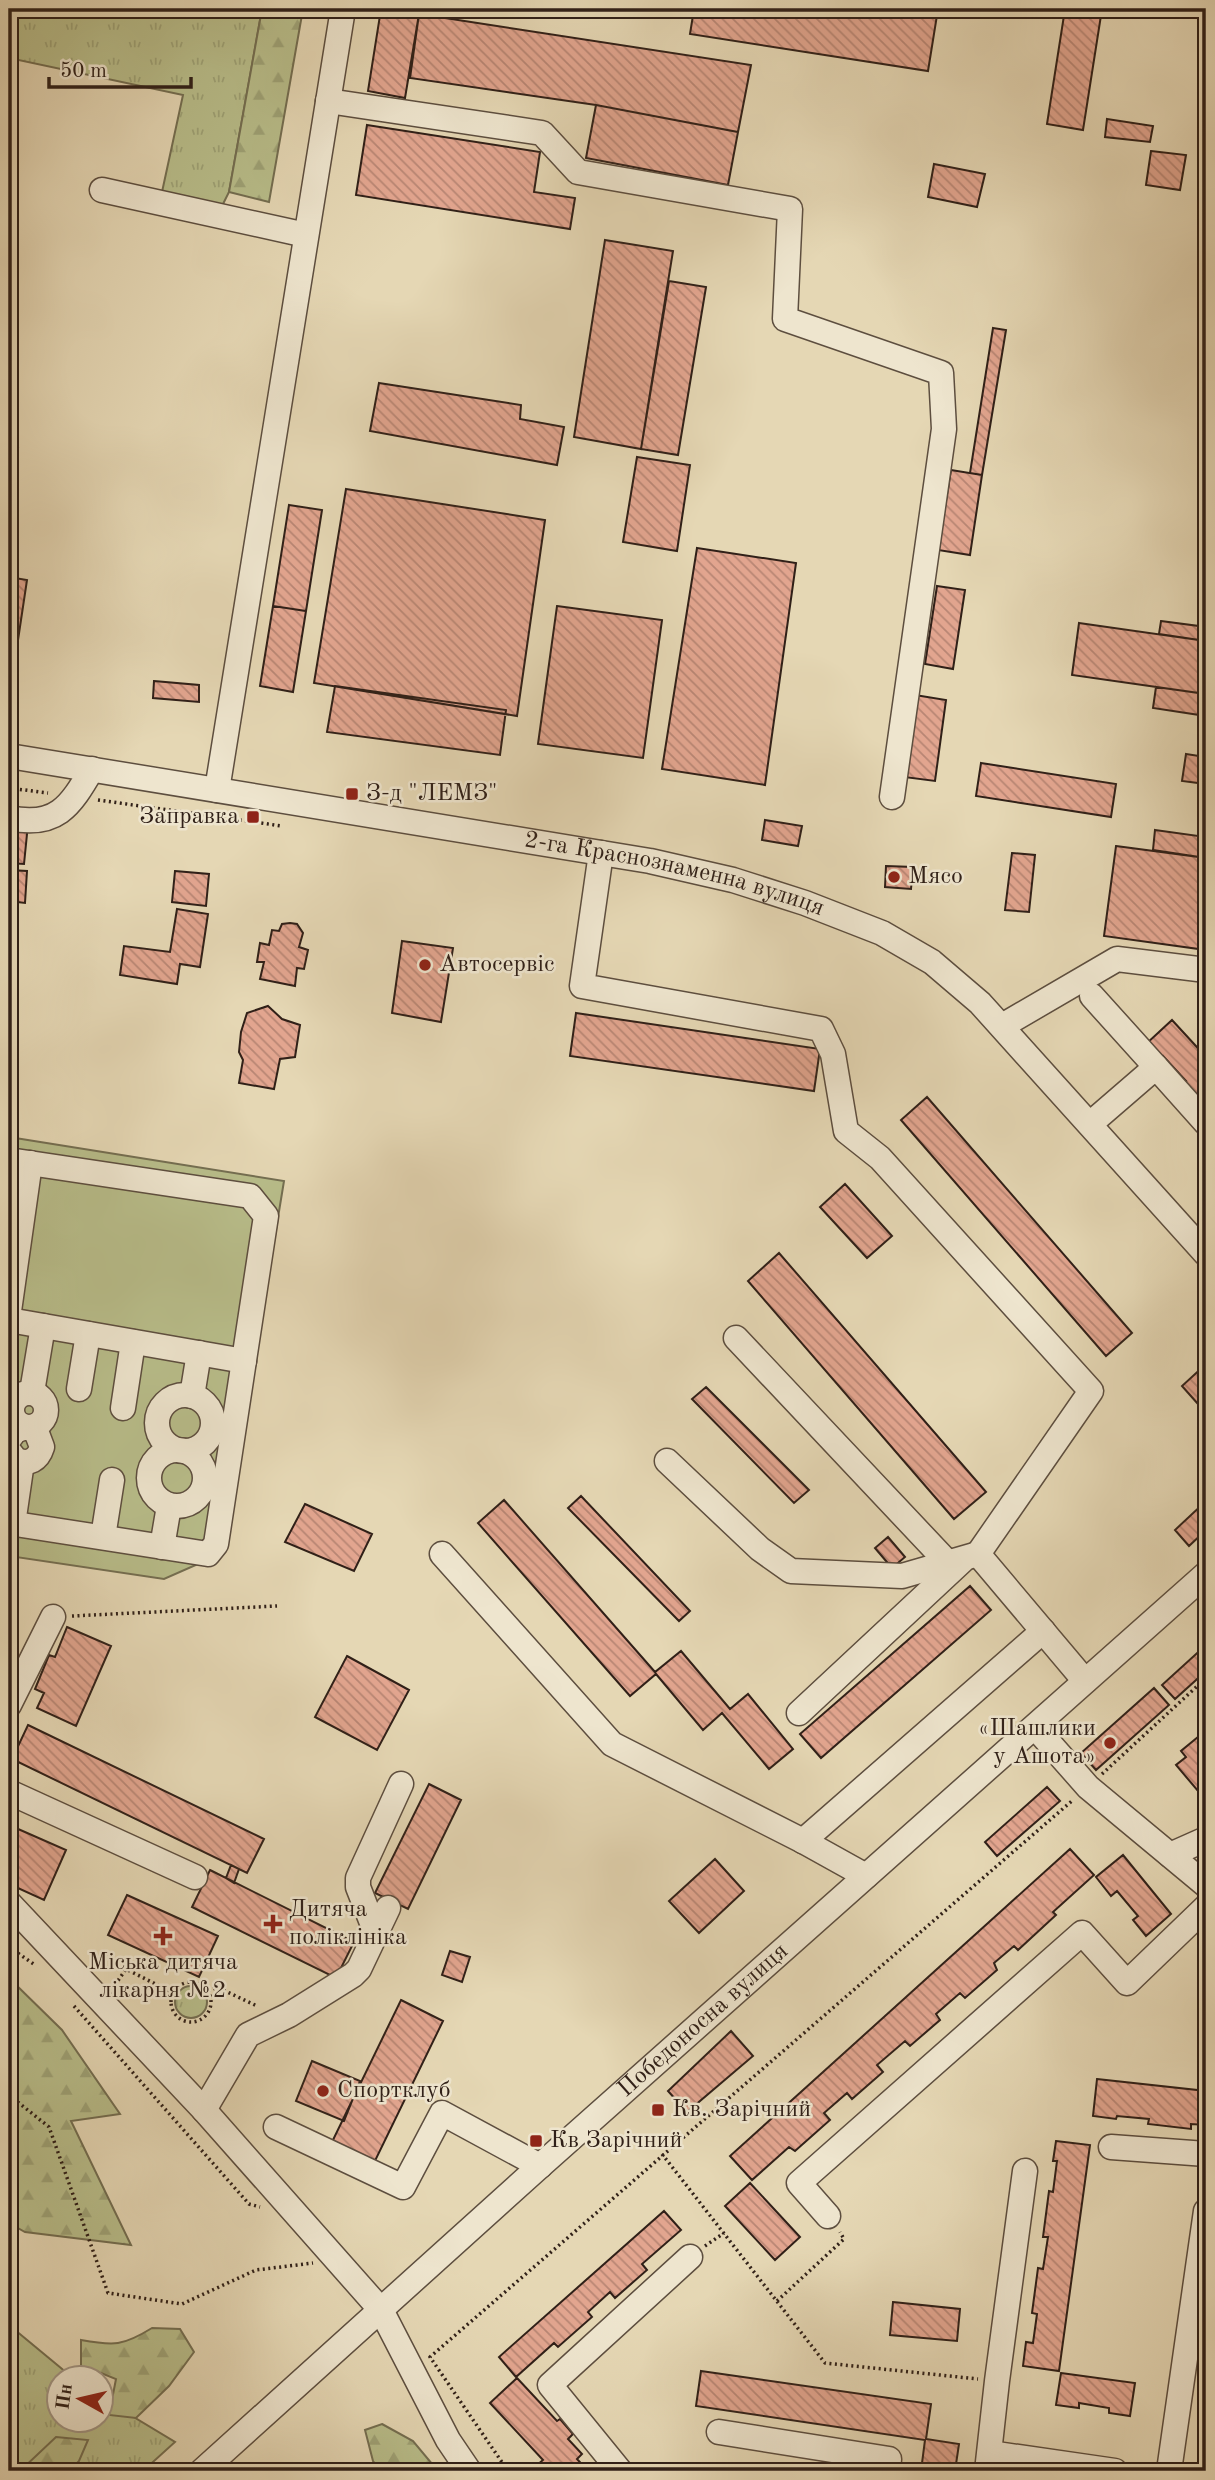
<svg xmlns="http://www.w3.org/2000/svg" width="1215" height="2480" font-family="'Old Standard TT',serif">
<defs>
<pattern id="grass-tufts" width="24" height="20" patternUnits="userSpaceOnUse" patternTransform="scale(1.75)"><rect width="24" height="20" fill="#b8bd8a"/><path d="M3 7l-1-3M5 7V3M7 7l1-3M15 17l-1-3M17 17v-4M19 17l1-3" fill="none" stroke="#9ea276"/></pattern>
<pattern id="forest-firs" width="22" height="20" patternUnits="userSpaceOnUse" patternTransform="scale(1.75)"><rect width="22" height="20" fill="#b8bd8a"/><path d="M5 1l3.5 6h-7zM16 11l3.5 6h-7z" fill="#9ea276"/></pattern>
<pattern id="building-back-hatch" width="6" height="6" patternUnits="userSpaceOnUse" patternTransform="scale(1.75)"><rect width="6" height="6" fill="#e2a58f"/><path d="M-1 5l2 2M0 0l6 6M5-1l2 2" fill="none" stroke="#b88674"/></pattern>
</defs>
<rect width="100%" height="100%" fill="#e5d7b4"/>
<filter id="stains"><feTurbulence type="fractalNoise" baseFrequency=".00286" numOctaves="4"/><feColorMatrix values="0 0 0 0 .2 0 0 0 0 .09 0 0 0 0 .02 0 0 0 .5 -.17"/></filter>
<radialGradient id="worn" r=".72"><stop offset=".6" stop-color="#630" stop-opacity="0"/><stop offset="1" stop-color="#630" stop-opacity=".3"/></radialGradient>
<path fill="url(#grass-tufts)" stroke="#746e51" stroke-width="2" d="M11,9H262L229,192L222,206L162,192L183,95L9,58V19Z
M175 2002a16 16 0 1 1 32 0a16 16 0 1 1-32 0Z
M9,2325L73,2378H60V2420H102V2398L175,2442L143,2471H9Z"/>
<path fill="url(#forest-firs)" stroke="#746e51" stroke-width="2" d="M262,9H303L269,202L229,192Z
M9,1978L62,2030L120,2114L71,2121L131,2245L25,2232L9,2223Z
M152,2328L180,2329L194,2352L169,2386L136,2418L109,2415L116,2379L101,2373L81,2370V2340C114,2346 123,2346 152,2328Z
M382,2424L413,2441L438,2471H381L373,2461L365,2430Z
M56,2437L88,2440L79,2461L70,2471H20Z"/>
<path fill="#b8bd8a" stroke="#746e51" stroke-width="2" d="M9,1137L284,1181L223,1553L164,1579L9,1556Z"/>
<path fill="url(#building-back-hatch)" stroke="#302018" stroke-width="2" d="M381,9L419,14L405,98L368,91Z
M694,9H938L928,71L690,34Z
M1065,9H1102L1083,130L1047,124Z
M419,14L751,65L738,132L596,105L410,78Z
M596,105L738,132L728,185L586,158Z
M1107,119L1153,126L1150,142L1105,137Z
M367,125L540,152L534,192L575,198L570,229L356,195Z
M1151,151L1186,155L1180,190L1146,185Z
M934,164L985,174L977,207L928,197Z
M605,240L673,251L641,449L574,437Z
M669,281L706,287L678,455L641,449Z
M993,328L1006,330L982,475L970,473Z
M379,383L521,405L520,419L564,427L557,465L370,431Z
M9,447L18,448L9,525Z
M637,457L690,465L677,551L623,542Z
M951,470L982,475L970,555L938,550Z
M346,489L545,520L517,716L314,683Z
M289,505L322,510L306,611L273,606Z
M697,548L796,563L765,785L662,769Z
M9,577L27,580L15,660L9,659Z
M937,586L965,590L953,669L925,664Z
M273,606L306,611L293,692L260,686Z
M557,606L662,620L643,758L538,744Z
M1161,621L1206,627V641L1159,634Z
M1079,623L1206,641V694L1072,675Z
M154,681L199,685V702L153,698Z
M335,686L506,710L500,755L327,732Z
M1156,687L1206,694V716L1153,708Z
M915,695L946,700L935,781L904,777Z
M1186,754L1206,757V784L1182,781Z
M981,763L1116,784L1111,817L976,796Z
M9,811L29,814L24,864L9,863Z
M765,820L802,826L798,846L762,840Z
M1155,830L1206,837V858L1153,850Z
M1116,846L1206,858V950L1104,936Z
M1012,853L1035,855L1029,912L1005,910Z
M886,866L913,867L911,889L885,887Z
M9,870L27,871L25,903L9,901Z
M175,871L209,874L206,906L172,902Z
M177,909L208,914L200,967L180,964L177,984L120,975L124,946L170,952Z
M290,923L297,924L303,933L299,947L308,950L304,969L297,968L295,986L260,979L264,962H257L260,943L269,945L272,930L279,931L282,924Z
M402,941L453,948L441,1022L392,1013Z
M268,1006L282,1019L300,1025L295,1057L280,1059L274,1089L239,1083L243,1060L239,1052L241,1032L247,1013Z
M576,1013L820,1049L814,1091L570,1056Z
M1172,1020L1206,1057V1110L1182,1083L1186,1081L1163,1056L1160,1059L1146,1044Z
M927,1097L1132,1333L1106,1356L901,1120Z
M845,1184L892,1236L867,1258L820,1207Z
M779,1253L986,1492L954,1519L748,1281Z
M1206,1364V1413L1182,1386Z
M706,1387L809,1490L794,1503L692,1399Z
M581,1496L690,1611L679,1621L568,1508Z
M504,1500L655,1672L681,1651L730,1709L748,1694L793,1749L769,1769L722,1713L703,1730L656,1674L630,1696L478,1523Z
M1206,1501V1530L1189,1546L1175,1530Z
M305,1504L372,1534L354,1571L285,1542Z
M888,1537L905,1557L892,1568L875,1548Z
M970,1586L991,1610L821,1758L800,1734Z
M67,1627L111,1646L76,1726L37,1708L44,1693L35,1689L49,1655L55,1657Z
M1206,1645V1671L1175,1699L1162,1685Z
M347,1656L409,1690L377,1750L315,1717Z
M1154,1688L1169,1705L1096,1770L1081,1753Z
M1206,1723V1796L1204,1798L1176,1765L1186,1757L1181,1751L1204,1732L1200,1728Z
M28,1725L264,1839L247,1873L12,1759Z
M429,1784L461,1800L408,1909L375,1893Z
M1047,1787L1060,1801L997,1856L985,1842Z
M9,1825L66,1850L44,1900L9,1884L16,1869L9,1865Z
M1070,1849L1094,1875L1053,1912L1056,1915L1018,1950L1014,1946L994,1963L997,1970L965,1998L960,1993L936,2014L940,2020L910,2046L905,2041L877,2065L883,2072L852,2099L847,2093L824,2113L830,2120L795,2151L789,2147L752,2180L730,2156Z
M1123,1855L1171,1914L1146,1936L1133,1920L1138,1916L1117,1891L1111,1896L1096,1877Z
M715,1859L744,1891L699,1933L669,1901Z
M231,1865L239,1869L234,1883L226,1878Z
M210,1870L354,1942L336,1978L192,1907Z
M127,1895L218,1936L199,1977L108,1935Z
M450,1951L470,1957L462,1982L442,1975Z
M401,2000L443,2021L373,2165L331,2144Z
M731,2031L753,2056L687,2112L668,2091Z
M312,2061L360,2081L344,2121L296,2101Z
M1097,2079L1206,2091V2125L1191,2124V2129L1148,2124L1149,2119L1117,2116L1116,2119L1093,2116Z
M1056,2141L1090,2145L1059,2371L1023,2366L1026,2342L1033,2343L1037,2314L1032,2313L1038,2268L1043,2269L1048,2237H1043L1049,2191L1053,2192L1057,2161H1053Z
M750,2183L800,2237L775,2260L725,2206Z
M664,2211L681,2230L642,2264L647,2270L615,2298L610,2292L588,2312L592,2317L558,2347L554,2343L516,2377L499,2357Z
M893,2302L960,2309L957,2341L890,2335Z
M701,2371L931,2404L926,2439L959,2444L955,2471H921L925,2440L696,2406Z
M1061,2373L1135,2383L1130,2416L1109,2413V2408L1079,2403V2408L1056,2405Z
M517,2378L557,2421L560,2419L573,2434L568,2439L582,2454L577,2459L588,2471H543L537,2465L543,2460L490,2403Z"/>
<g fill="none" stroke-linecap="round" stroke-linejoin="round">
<g stroke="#5d4e3f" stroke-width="27">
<g id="minor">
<path d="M328,101L542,133L578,172L790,209L785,319L941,373L944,429L892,797"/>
<path d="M102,190L306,235"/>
<path id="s1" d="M9,756L650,861L733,880L805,903L882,933L932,962L980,1003L1206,1254"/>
<path d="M217,790L343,9"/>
<path d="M9,818C56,828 70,807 92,769"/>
<path d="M601,853L582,986L821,1029L833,1054L846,1131L880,1158L1091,1391L978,1554L1085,1681"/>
<path d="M1092,996L1156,1067"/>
<path d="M1002,1026L1117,959L1206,970"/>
<path d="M1090,1124L1156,1067L1206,1123"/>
<path d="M9,1160L250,1196L266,1216L216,1544L208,1554L9,1523"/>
<path d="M9,1311L30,1163"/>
<path d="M9,1320L244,1361"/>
<path d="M736,1338L948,1563"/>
<path d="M79,1389L88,1334"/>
<path d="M32,1392L43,1326"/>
<circle cx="29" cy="1410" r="17"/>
<circle cx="185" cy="1423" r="28"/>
<path d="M192,1396L199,1353"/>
<path d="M123,1408L133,1342"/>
<path d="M9,1439L15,1431L25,1427L36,1431L42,1447C38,1460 29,1465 16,1460L9,1451"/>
<circle cx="177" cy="1478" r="28"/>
<path d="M667,1461L760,1549L791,1571L902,1576L978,1554"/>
<path d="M13,1524L22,1462"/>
<path d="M103,1537L112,1480"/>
<path d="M162,1547L169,1506"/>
<path d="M442,1554L612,1744L803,1841L866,1876"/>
<path d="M9,1705L53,1617"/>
<path d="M799,1713L962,1561"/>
<path d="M1035,1727L1088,1787L1206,1885"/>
<path d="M9,1792L195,1877"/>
<path d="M803,1841L1043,1631"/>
<path d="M1170,1855L1206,1839"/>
<path d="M9,1903L204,2110L381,2310L448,2440L469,2471"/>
<path d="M376,1933L358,1887V1878L401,1784"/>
<path d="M204,2110L248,2035L289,2015L353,1975L359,1969L388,1908"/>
<path d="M276,2127L403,2187L442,2113L540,2166"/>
<path d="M1111,2147L1206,2154"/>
<path d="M828,2216L799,2183L1082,1933L1127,1983L1206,1907"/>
<path d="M719,2432L889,2459L888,2471"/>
<path d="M990,2453L1115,2471"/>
<path id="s2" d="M202,2471L540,2166L1206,1574"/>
<path d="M620,2471L550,2385L690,2257"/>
<path d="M987,2471L997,2381L1025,2171"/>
<path d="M1169,2471L1206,2211"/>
</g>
</g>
<path stroke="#302018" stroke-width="3.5" stroke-dasharray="2 3.5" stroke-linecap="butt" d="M9,788L48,793
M98,800L282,826
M72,1616L277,1606
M1102,1774L1206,1678
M9,1947L35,1965
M171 2002a20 20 0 1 1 40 0a20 20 0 1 1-40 0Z
M115,1985L126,1969L173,1993
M208,1991L215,1988L221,1989L257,2006
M74,2006L249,2204L260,2207
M9,2095L49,2127L108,2293L182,2304L256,2270L313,2263
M662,2154L825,2363L978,2379
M705,2246L724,2233
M777,2301L844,2239L840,2232
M508,2471L430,2357L1073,1800"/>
<use href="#minor" stroke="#eee5ce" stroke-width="24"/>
</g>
<g fill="#8f2418" stroke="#eee5ce" stroke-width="2.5">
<rect x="345" y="787" width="14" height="14" rx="3.5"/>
<rect x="246" y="810" width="14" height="14" rx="3.5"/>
<circle cx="894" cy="877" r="7"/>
<circle cx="425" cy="965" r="7"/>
<circle cx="1110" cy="1743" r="7"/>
<path d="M269.5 1913.5h7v7h7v7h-7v7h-7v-7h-7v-7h7z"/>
<path d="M159.5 1925.5h7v7h7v7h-7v7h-7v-7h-7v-7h7z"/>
<circle cx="323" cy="2091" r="7"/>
<rect x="651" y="2103" width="14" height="14" rx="3.5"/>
<rect x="529" y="2134" width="14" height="14" rx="3.5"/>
</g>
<g text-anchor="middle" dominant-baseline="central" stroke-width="5" stroke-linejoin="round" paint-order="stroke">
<g font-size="24" fill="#302018" stroke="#eee5ce" text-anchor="start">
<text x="366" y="794">З-д "ЛЕМЗ"</text>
<text x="239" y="817" text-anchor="end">Заправка</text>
<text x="908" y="877">Мясо</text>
<text x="439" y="965">Автосервіс</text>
<text x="1096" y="1729" text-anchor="end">«Шашлики<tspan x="1096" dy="28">у Ашота»</tspan></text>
<text x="289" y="1910">Дитяча<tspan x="289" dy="28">поліклініка</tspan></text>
<text x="163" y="1963" text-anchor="middle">Міська дитяча<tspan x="163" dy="28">лікарня №2</tspan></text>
<text x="337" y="2091">Спортклуб</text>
<text x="672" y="2110">Кв. Зарічний</text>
<text x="550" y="2141">Кв Зарічний</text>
</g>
<g font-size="24" fill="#302018" stroke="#eee5ce">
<text stroke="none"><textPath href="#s1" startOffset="676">2-га Краснознаменна вулиця</textPath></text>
<text stroke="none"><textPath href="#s2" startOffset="674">Победоносна вулиця</textPath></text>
</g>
</g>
<rect width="1215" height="2480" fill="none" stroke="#e5d7b4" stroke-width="35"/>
<rect x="10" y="10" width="1194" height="2459" fill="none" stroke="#302018" stroke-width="3.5"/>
<rect x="18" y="18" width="1180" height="2445" fill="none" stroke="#302018" stroke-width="2"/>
<g transform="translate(80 2399) rotate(278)"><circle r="33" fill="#eee5ce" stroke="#a29685" stroke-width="2"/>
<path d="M0-5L12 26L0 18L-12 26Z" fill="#8f2418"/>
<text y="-10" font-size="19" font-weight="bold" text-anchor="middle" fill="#302018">Пн</text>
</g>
<path d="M49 77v10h142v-10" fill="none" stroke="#302018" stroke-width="3.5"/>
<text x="60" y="77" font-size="21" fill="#302018" stroke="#eee5ce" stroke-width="5" paint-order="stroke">50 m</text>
<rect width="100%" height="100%" filter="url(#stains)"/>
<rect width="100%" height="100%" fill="url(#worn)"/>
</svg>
